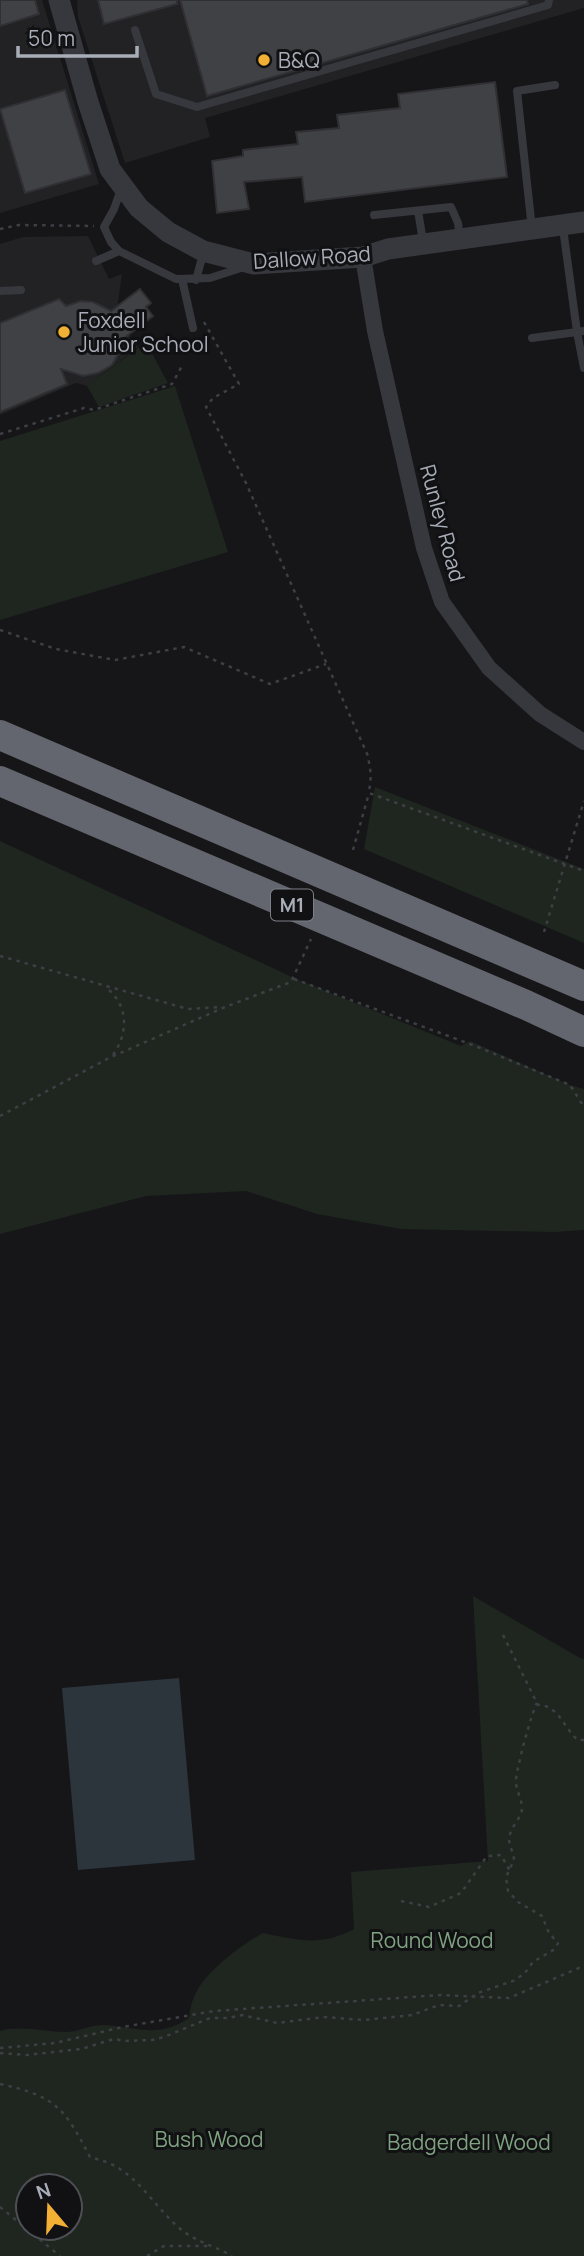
<svg xmlns="http://www.w3.org/2000/svg" width="584" height="2256" font-family="Manrope,sans-serif">
<rect width="100%" height="100%" fill="#161618"/>
<path fill="#222225" d="M0,0H42L99,184L0,213Z
M77,0H584V8L205,118L210,137L125,163L78,17Z
M88,236L109,279L122,274L116,317L138,347L88,386L76,383L0,415V244L23,237Z"/>
<path fill="#1e261f" fill-rule="evenodd" d="M146,342L168,383L99,407L87,386Z
M175,386L228,552L0,620V441Z
M375,787L584,869V943L364,849Z
M0,841L294,978L461,1046L470,1041L570,1085L584,1089V1230L554,1232L401,1229L317,1214L246,1191L146,1196L0,1234Z
M473,1596L580,1658L584,1659V2256H0V2031C22,2025 44,2032 66,2032C79,2032 91,2024 104,2025C137,2027 158,2039 189,2018C190,2011 191,2003 194,1997C203,1973 241,1945 263,1933C298,1940 320,1947 354,1929L351,1872L488,1861ZM28,2186H70V2228H28Z"/>
<path fill="#2c353c" d="M179,1678L195,1860L78,1870L62,1688Z"/>
<path fill="#404145" stroke="#303034" stroke-width="2" d="M0,0H35L39,14L0,26Z
M98,0H177V4L104,24Z
M180,0H527L528,4L207,96Z
M495,82L507,177L305,202L302,177L244,182L249,209L217,213L212,161L243,156V150L298,144L296,132L339,128L337,115L400,108L398,94Z
M65,90L91,174L25,193L0,109Z
M140,289L151,303L146,307L153,316L123,339L119,353L112,365L98,373L83,376L61,369L67,384L0,412V323L59,299L66,306L81,301L93,302L111,311Z"/>
<g fill="none" stroke-linecap="round" stroke-linejoin="round">
<path stroke="#3d3f44" stroke-width="2.5" stroke-dasharray="3.5 5" stroke-linecap="butt" d="M0,229L19,225L94,226
M204,322L239,384L213,398L206,407L246,483L368,756L371,775L369,793L584,871
M0,434L84,408L94,410L172,384L182,366
M0,630L56,649L115,660L184,647L270,684L326,664
M353,850L369,793
M544,932L584,801
M0,956L188,1009L222,1007
M294,979L478,1047L570,1085L584,1107
M109,990C129,1008 128,1035 112,1056
M0,1116L109,1058L225,1007L291,982L311,939
M503,1635L538,1705C559,1705 564,1729 578,1740H584
M401,1901L429,1907L461,1893L487,1856L501,1855L510,1871
M0,2048L55,2043L123,2027L214,2011L440,1995L509,1998L579,1968L584,1969
M0,2053L27,2055L81,2049L114,2039L125,2041L152,2040L164,2037L210,2018H228L242,2015L277,2023L324,2017L364,2020L412,2015L439,2005L459,2006L478,1993L513,1981L524,1974L533,1962L555,1949L558,1943L549,1933L542,1916L518,1902L508,1891L506,1877L514,1860C514,1853 509,1846 509,1839C510,1827 521,1819 522,1809C522,1798 516,1791 516,1782C515,1773 532,1711 537,1703
M0,2084C55,2096 64,2107 90,2157C97,2159 104,2161 111,2164C141,2178 158,2212 183,2231C197,2242 217,2247 232,2256
M0,2207L60,2256
M147,2256L164,2246H210"/>
<path stroke="#37383d" stroke-width="8" d="M135,30L156,94L197,107L548,5L549,0
M121,189L114,209L104,227L111,242L119,251L176,279L210,278L244,267
M418,211L423,241
M374,215L451,207L458,223L460,239
M532,229L517,91L555,85
M96,261L119,251
M182,279L193,328
M196,280L203,254
M0,291L21,290
M584,331L577,332L584,368
M532,338L577,332L563,228"/>
<path stroke="#37383d" stroke-width="16" d="M363,257L375,331L424,548L442,602L489,668L540,714L584,742"/>
<path stroke="#37383d" stroke-width="21" d="M59,0L88,102L110,169L139,208L168,232L203,251L254,264L363,257L388,249L584,222"/>
<path stroke="#63666e" stroke-width="30" d="M0,735L584,986
M0,781L526,1005L584,1032"/>
</g>
<g fill="#f2b134" stroke="#111113" stroke-width="2.5">
<circle cx="264" cy="60" r="7"/>
<circle cx="64" cy="332" r="7"/>
</g>
<g text-anchor="middle" dominant-baseline="central" stroke-width="6" stroke-linejoin="round" paint-order="stroke">
<rect fill="#111113" stroke="#7b7e86" stroke-width="2" x="271" y="889.5" width="42" height="31" rx="5"/>
<g font-size="19" font-weight="bold" fill="#a8adb8">
<text x="292" y="905">M1</text>
</g>
<g font-size="21" fill="#a8adb8" stroke="#111113" text-anchor="start">
<text x="278" y="60">B&amp;Q</text>
<text x="78" y="320">Foxdell<tspan x="78" dy="24">Junior School</tspan></text>
</g>
<g font-size="21" fill="#a8adb8" stroke="#111113">
<text transform="translate(312 257) rotate(-4)">Dallow Road</text>
<text transform="translate(443 523) rotate(75)">Runley Road</text>
</g>
<g font-size="21" fill="#7fa381" stroke="#111113">
<text x="432" y="1940">Round Wood</text>
<text x="209" y="2139">Bush Wood</text>
<text x="469" y="2142">Badgerdell Wood</text>
</g>
</g>
<g transform="translate(49 2207) rotate(341)"><circle r="33" fill="#111113" stroke="#4d4f55" stroke-width="2"/>
<path d="M0-5L12 26L0 18L-12 26Z" fill="#f2b134"/>
<text y="-10" font-size="19" font-weight="bold" text-anchor="middle" fill="#a8adb8">N</text>
</g>
<path d="M18 46v10h119v-10" fill="none" stroke="#a8adb8" stroke-width="3.5"/>
<text x="28" y="46" font-size="21" fill="#a8adb8" stroke="#111113" stroke-width="5" paint-order="stroke">50 m</text>
</svg>
